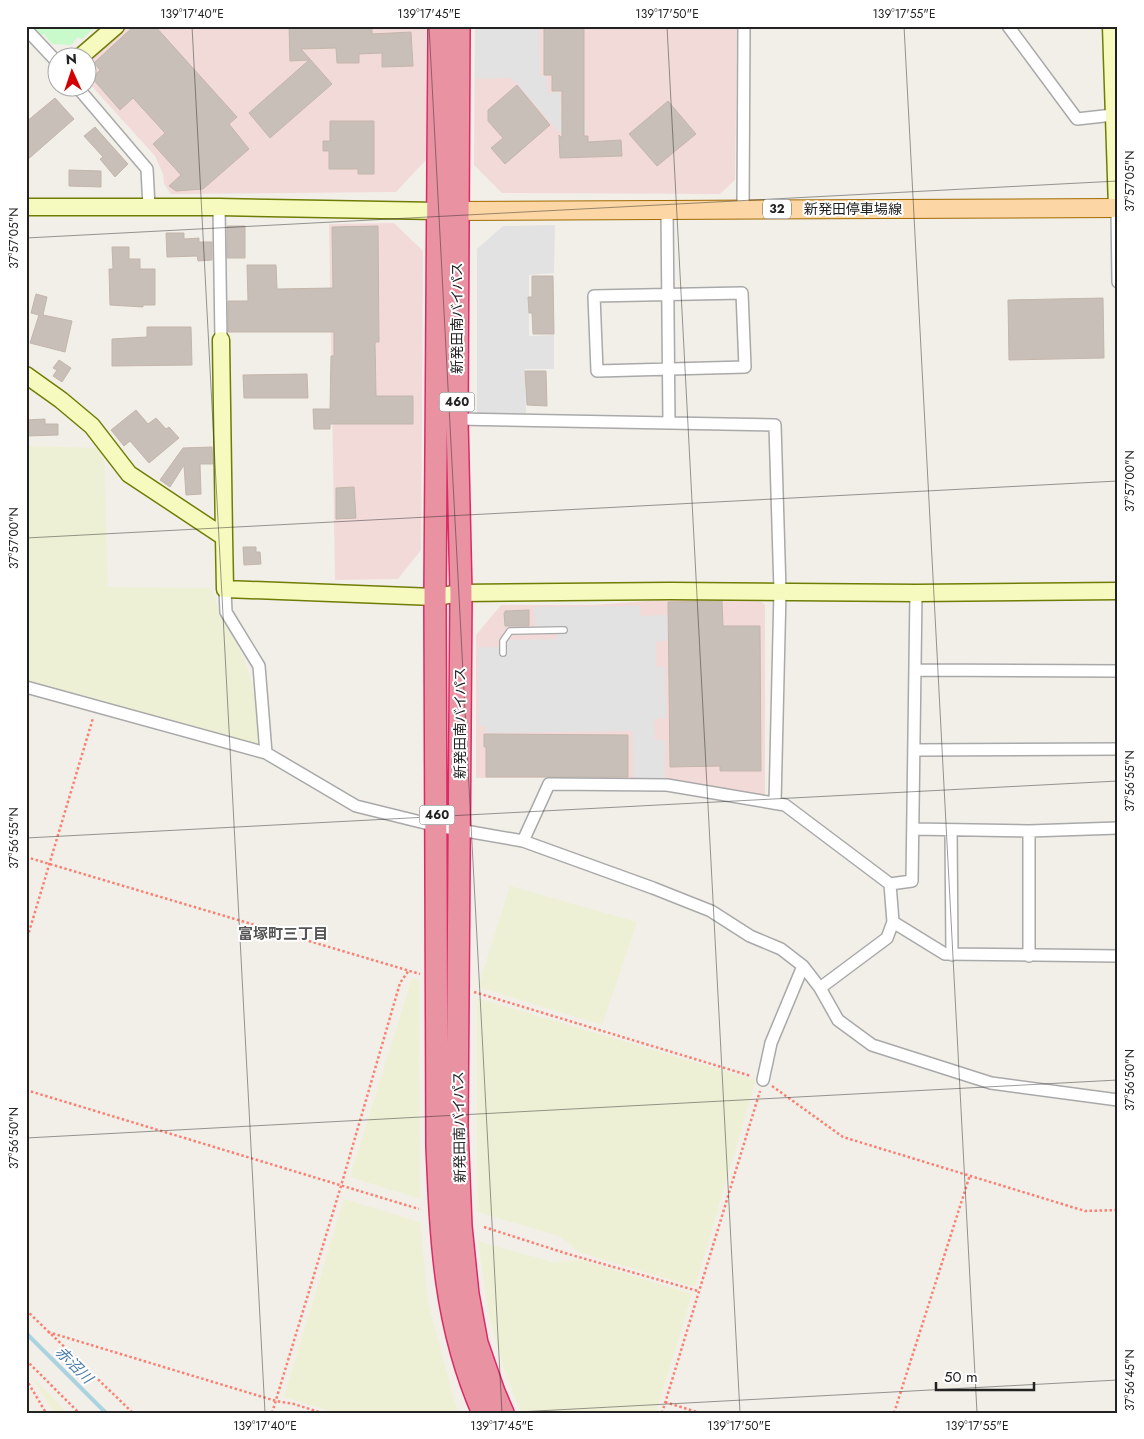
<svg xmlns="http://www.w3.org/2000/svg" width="1144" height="1439" font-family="Jost,'Noto Sans JP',sans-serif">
<rect width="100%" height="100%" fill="#f2efe9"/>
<path fill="#f2dad9" d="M127,26H426V160L396,192L171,194L164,184L163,174L155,156L88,82V60Z
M475,26H737L735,180L720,194L502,193L474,165Z
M394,223L423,251L421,550L398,579L335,580L329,224Z
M672,599H758L765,605V796L665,778H476V635L501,605H594Z"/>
<path fill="#eef0d5" d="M26,446L104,448L108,587L211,588L221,615L236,640L248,670L255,699L259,745L26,680Z
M510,886L637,922L602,1025L478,987Z
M412,978L419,981L420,1199L350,1177Z
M477,998L756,1080L695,1287L578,1252L561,1237L478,1212L477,1170Z
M344,1199L420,1222L428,1303L458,1413H337L284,1397Z
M478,1241L552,1262L582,1260L692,1294L656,1413H521L503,1366L489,1314Z
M32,1377L68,1413H54Z"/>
<path fill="#c8facc" d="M32,26H96L82,39L78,37L71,45L52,44L44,34L41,36Z"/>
<path fill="#e2e2e2" d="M475,26H539L540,76H547L548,93L560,92L561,120H586V133H560L512,78L475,79Z
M555,225L554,273L529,275V336L554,335V369H525L526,414H477V249L503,226Z
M640,606V616L667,615V641H656V667H665L666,718L654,719L655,740H665V778H634L633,731L486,733V726H479L478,647H507V640L557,639V627H535L534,607Z"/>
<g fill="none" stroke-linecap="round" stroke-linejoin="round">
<path stroke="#aad3df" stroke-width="4" d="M26,1333L106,1413"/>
</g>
<path fill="#c7bfb8" stroke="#c4b6ab" d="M134,26H155L237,117L229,124L249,149L203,189L176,191L169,186L181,175L153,144L165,133L133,98L120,110L92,78L100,70L94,63Z
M289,26H372V34L411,32L413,66L382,67V53L359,54V63H337L336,48L301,49L332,84L270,138L249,113L309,60L290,61Z
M544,26H584V136H588V142L621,140L622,156L560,158L559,135L562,138V91H552V75H544Z
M517,85L550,125L505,164L491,148L503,138L488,121V110Z
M55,98L74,119L26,161V122Z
M668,101L696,134L657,166L629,134Z
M330,121H374V174H358V169H329V151H323V141H330Z
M95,127L128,164L115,177L100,159L103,157L84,136Z
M69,170L101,171V187L69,186Z
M227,226H245V258H227Z
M378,226L379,342H375L376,396H413V424H330V429H314L313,409H330L331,356H334V332H228V301H248L247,265H276L277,289L333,288L332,227Z
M166,233H184V239L199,238V242H212V260L198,261L197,256L167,257Z
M112,247H129V259H140V269H155V305H143V307L110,305L109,269H113Z
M532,276H553L554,334H533L532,313H529L528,297H532Z
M36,294L47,297L43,315L72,321L65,352L30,343L39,315L31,313Z
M1103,298L1104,358L1009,360L1008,300Z
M147,327H191L192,365L112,366V339L147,337Z
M59,360L71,368L62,382L53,376L57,370L53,368Z
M525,371H546L547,406L527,405Z
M307,374L308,398H244L243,375Z
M136,410L148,424L156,418L166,429L169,427L179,438L149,463L130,441L124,446L111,430Z
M45,419V424H58V435L26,436V420Z
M212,447L213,464H200L201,494L186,495L184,465L170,487L160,480L183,448Z
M354,487L356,518L336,519V488Z
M243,547H256V552H260L261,564L244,565Z
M722,601L723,626H760L761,771H720V766L670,767L668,602Z
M529,610V626H505L504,613H505V611Z
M484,734L628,735V777H486V747H484Z"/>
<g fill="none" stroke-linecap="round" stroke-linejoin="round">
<g stroke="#a9a9a9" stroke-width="8">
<path id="lane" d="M503,653V641L510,631L564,630"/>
</g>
<g stroke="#a9a9a9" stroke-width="14">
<path id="street" d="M1008,26L1077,119L1113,115
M26,29L58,63
M78,88L147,169L149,207
M219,207L221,340
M1117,208L1118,282
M667,209L669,423
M743,209L744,26
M742,293L745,367L597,371L594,296Z
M457,419L775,425L780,591L775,803
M225,589L226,612L259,666L266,753
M915,670L1118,671
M26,687L266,753L356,806L437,826L523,841L653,888L711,911L750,936L781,949L803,966L820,988L838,1020L872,1045L991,1083L1118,1100
M914,750L1118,749
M913,829L1029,831L1118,828
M951,830L952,955
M523,841L549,784L667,785L785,805L890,884L912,881L916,593
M893,922L945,954L1118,956
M1029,956V831
M820,988L887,938L893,922L890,884
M763,1080L771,1043L803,966"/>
</g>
<g stroke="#707d05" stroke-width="19">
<path id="secondary" d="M1111,26L1117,208
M79,58L116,26
M26,207H219L438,211
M221,340L224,537
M26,375L61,400L92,426L129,474L224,537L225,589L435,597L461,593L670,591L916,593L1118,591"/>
</g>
<g stroke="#a06b00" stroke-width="20">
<path id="primary" d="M446,211L1118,208"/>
</g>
<g stroke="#dc2a67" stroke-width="24">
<path id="highway" d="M439,26L435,597L437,1146C441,1241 444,1324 483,1413
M459,26L457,419L461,593L457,1128L461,1226L468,1294L477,1343L494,1392L503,1413"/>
</g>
<path stroke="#fa8072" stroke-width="2.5" stroke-dasharray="2.5 2.5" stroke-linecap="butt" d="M26,857L420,974
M26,942L93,718
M474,992L751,1076
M772,1086L843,1137L1085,1211L1118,1210
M26,1090L419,1209
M484,1227L568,1254L698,1291
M26,1310L133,1413
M48,1332L276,1401L294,1404L322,1413
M26,1360L79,1413
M26,1379L46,1413
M665,1402L700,1413
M272,1413L341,1186L400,983L409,970
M662,1413L760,1091
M894,1413L970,1175"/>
<use href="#lane" stroke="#fff" stroke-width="5.5"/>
<use href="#street" stroke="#fff" stroke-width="11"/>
<use href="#secondary" stroke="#f7fabf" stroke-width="16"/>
<use href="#primary" stroke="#fcd6a4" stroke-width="18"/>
<use href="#highway" stroke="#e892a2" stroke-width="21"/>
</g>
<path fill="none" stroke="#222" stroke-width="1" stroke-opacity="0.45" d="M192,26L265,1413M429,26L502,1413M667,26L740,1413M904,26L977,1413M26,238L1118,181M26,538L1118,481M26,838L1118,781M26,1138L1118,1080M26,1396L27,1413M499,1413L1118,1380"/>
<g text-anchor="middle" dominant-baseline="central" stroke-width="4" stroke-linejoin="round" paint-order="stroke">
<g fill="#fff" stroke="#646464" stroke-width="1">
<rect x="763" y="199.5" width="28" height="19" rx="4"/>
<rect x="439.5" y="392.5" width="35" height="19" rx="4"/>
<rect x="419.5" y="805.5" width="35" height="19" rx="4"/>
</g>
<g font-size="12" font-weight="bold" fill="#222">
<text x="777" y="209">32</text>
<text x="457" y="402">460</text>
<text x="437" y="815">460</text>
</g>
<g font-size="14" fill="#222" stroke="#fff">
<text x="853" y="209">新発田停車場線</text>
<text transform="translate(457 318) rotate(-90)">新発田南バイパス</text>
<text transform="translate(460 723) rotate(-90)">新発田南バイパス</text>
<text transform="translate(459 1127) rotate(-91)">新発田南バイパス</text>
</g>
<g font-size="15" font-weight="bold" fill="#555" stroke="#fff">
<text x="283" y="934">富塚町三丁目</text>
</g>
<g font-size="15" font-style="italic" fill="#4a7aab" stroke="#fff">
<text transform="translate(74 1365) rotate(45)">赤沼川</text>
</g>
</g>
<rect width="1144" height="1439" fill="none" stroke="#ffffff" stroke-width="55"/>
<g transform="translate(72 72) rotate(357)"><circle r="24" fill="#ffffff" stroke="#a7a7a7"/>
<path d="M0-4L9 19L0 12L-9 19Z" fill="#d40000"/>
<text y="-8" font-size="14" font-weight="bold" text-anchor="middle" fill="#222222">N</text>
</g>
<path d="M936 1382v8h98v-8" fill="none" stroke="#222222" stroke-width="2.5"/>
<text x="944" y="1382" font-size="15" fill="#222222" stroke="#ffffff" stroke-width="4" paint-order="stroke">50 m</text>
<rect x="28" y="28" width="1088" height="1384" fill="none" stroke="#222" stroke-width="2"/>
<g font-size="12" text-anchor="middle" fill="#222">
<text x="192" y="18">139°17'40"E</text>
<text x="429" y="18">139°17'45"E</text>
<text x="667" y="18">139°17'50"E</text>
<text x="904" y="18">139°17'55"E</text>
<text transform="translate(1130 181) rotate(-90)" y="4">37°57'05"N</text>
<text transform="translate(14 238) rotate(-90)" y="4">37°57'05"N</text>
<text transform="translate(1130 481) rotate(-90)" y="4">37°57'00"N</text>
<text transform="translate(14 538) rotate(-90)" y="4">37°57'00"N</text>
<text transform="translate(1130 781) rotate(-90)" y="4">37°56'55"N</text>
<text transform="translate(14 838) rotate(-90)" y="4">37°56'55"N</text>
<text transform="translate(1130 1080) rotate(-90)" y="4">37°56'50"N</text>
<text transform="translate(14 1138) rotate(-90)" y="4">37°56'50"N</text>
<text transform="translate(1130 1380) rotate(-90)" y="4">37°56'45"N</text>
<text x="265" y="1430">139°17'40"E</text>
<text x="502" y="1430">139°17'45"E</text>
<text x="739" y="1430">139°17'50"E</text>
<text x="977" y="1430">139°17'55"E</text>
</g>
</svg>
